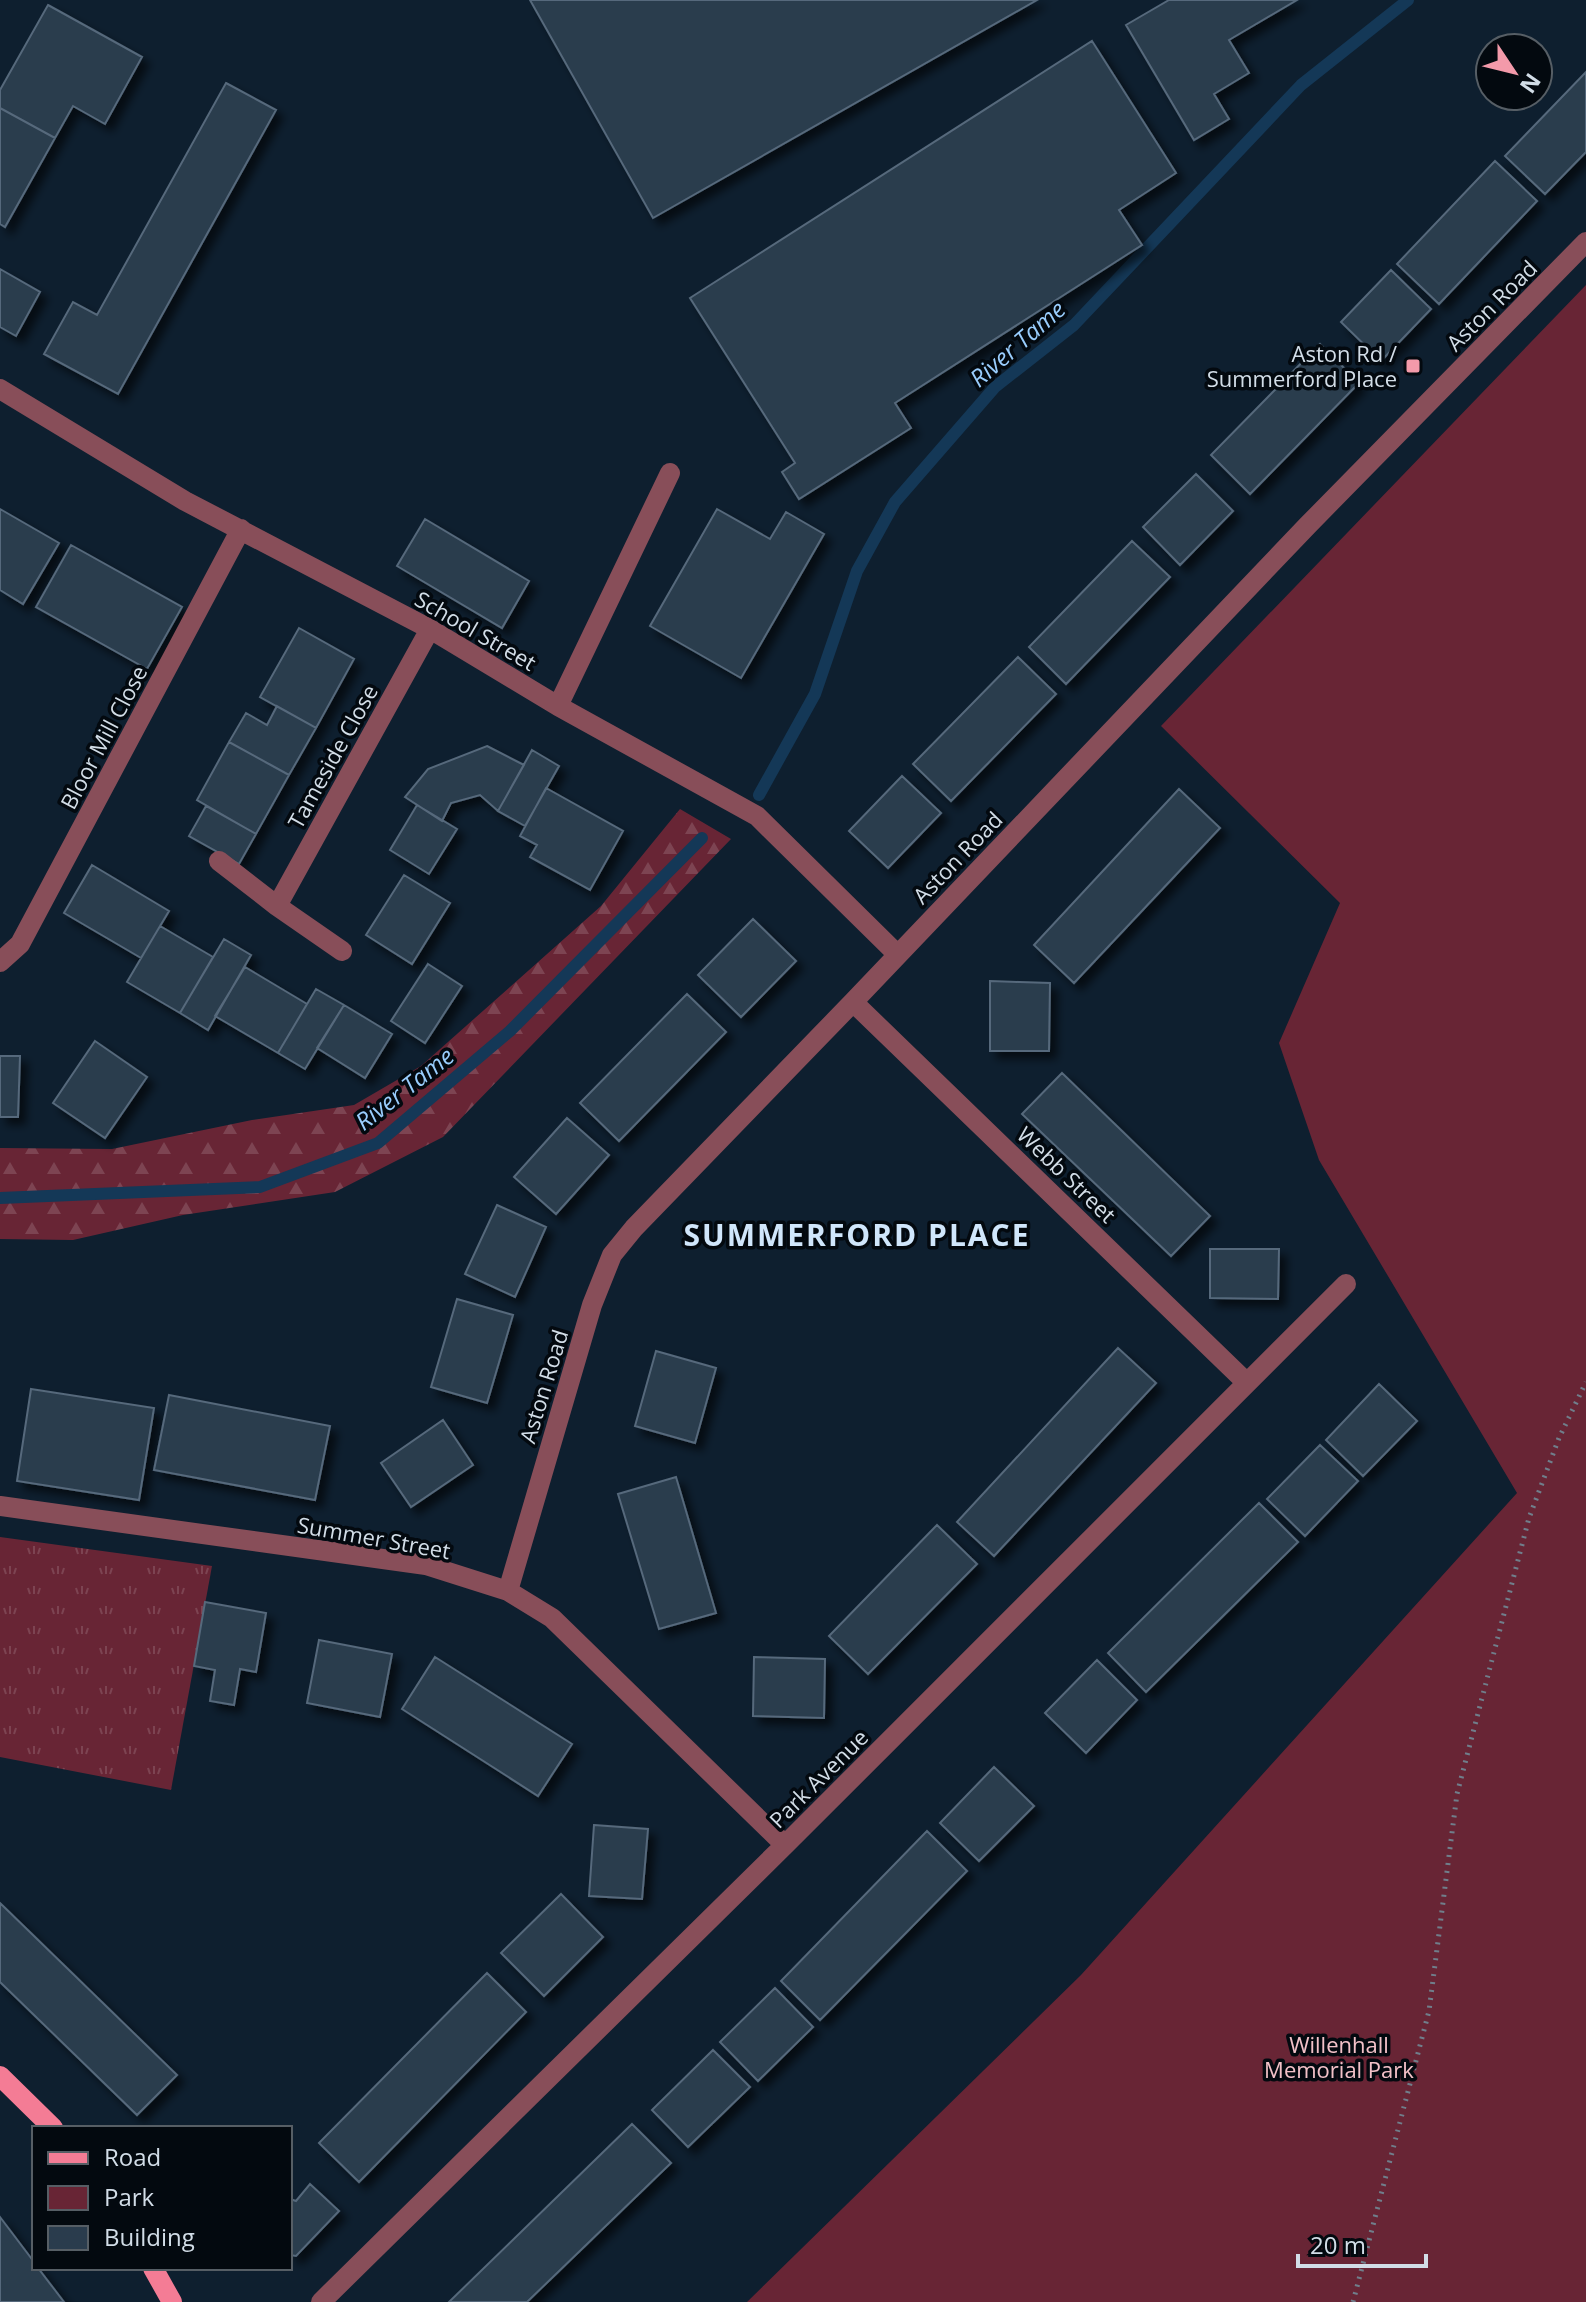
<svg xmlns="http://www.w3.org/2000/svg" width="1586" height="2302" font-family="'Open Sans',sans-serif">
<defs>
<pattern id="grass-tufts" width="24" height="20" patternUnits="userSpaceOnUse" patternTransform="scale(2)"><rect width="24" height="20" fill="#682535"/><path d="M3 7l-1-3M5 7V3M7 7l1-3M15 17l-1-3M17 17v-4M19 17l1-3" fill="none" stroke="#7d4452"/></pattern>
<pattern id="forest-firs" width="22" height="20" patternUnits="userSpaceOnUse" patternTransform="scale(2)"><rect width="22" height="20" fill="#682535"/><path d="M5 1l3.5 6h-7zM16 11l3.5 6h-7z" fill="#7d4452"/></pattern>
<filter id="shadow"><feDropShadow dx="7" dy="7" stdDeviation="4" flood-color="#0009"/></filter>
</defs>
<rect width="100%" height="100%" fill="#0e1f2f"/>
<path fill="url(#grass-tufts)" d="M0,1537L212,1566L171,1790L0,1757Z"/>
<path fill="url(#forest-firs)" d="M680,809L731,839L443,1137L335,1192L183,1215L73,1240L0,1239V1148L112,1149L252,1120L354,1105L421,1066L601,906Z"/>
<path fill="#682535" d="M1586,285V2302H747L1081,1975L1517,1493L1319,1160L1279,1043L1340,903L1161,726Z"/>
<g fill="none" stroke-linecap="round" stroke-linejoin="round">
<path stroke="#143857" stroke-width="12" d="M759,795L815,694L857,571L895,502L995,387L1074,325L1301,85L1408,0
M0,1198L260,1187L378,1143L510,1031L702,838"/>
</g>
<path fill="#2a3c4d" stroke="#56697b" stroke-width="2" filter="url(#shadow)" d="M530,0H1037L653,218Z
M1169,0H1297L1229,40L1249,73L1214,94L1229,119L1194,140L1126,25Z
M48,5L142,57L105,124L73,106L55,138L0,108V90Z
M1092,41L1176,173L1119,210L1142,245L895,403L911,428L799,499L782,472L795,463L690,298Z
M1586,72V152L1545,194L1505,156Z
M226,83L276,110L118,394L44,354L73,302L97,315Z
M0,108L55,138L5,227L0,224Z
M1495,161L1537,201L1439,304L1397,264Z
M0,269L40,292L16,336L0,327Z
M1391,270L1431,309L1381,361L1341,322Z
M1320,344L1359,383L1250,494L1211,455Z
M1196,474L1233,511L1180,565L1143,527Z
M0,509L59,543L23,604L0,590Z
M717,509L770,539L786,512L824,534L741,678L650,626Z
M425,519L529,581L502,628L397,566Z
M1132,541L1170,577L1066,684L1029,647Z
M71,545L182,607L147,669L36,607Z
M299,628L354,659L316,728L260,697Z
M1018,657L1056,694L951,801L913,764Z
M277,706L316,728L289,775L229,742L246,713L267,725Z
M229,742L289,775L256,834L197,800Z
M487,746L524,765L498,811L480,795L451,803L442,821L405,797L428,769Z
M532,750L559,766L525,826L498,811Z
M902,776L941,813L888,868L849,831Z
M546,788L623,831L590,890L530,857L537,845L520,836Z
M1179,789L1220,828L1074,983L1034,945Z
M417,805L457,829L429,874L390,850Z
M206,806L256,834L239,864L189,836Z
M92,865L169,911L141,958L64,913Z
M404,875L450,903L412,964L366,935Z
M753,919L796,961L741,1017L698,975Z
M160,926L213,957L180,1013L127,982Z
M224,939L251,955L208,1030L180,1013Z
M428,964L462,986L425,1043L391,1021Z
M245,967L307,1004L278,1053L215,1016Z
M990,981L1050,983L1049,1051H990Z
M316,989L344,1005L305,1069L278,1053Z
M687,994L726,1032L619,1141L580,1103Z
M344,1005L392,1034L365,1078L317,1048Z
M95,1041L147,1077L105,1138L53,1103Z
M0,1056H20L18,1117H0Z
M1062,1073L1210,1216L1171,1256L1022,1114Z
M567,1118L609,1155L556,1214L514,1177Z
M497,1205L546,1227L515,1297L465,1274Z
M1210,1249H1279L1278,1299L1210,1298Z
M457,1299L513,1315L487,1403L431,1387Z
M1118,1348L1156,1383L994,1556L957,1522Z
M656,1351L716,1368L695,1443L635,1426Z
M1379,1384L1417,1421L1363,1476L1326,1440Z
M31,1389L154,1408L139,1500L17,1481Z
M169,1395L330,1426L315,1500L154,1470Z
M443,1420L473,1465L411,1507L381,1463Z
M1320,1445L1358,1481L1305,1536L1267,1499Z
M676,1477L716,1613L659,1629L618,1494Z
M1259,1503L1298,1542L1146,1692L1108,1653Z
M937,1525L977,1564L868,1674L829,1636Z
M205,1602L266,1613L256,1672L240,1669L234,1705L210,1701L215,1670L194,1666Z
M319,1640L392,1654L380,1717L307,1703Z
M435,1657L572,1744L538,1796L402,1709Z
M754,1657L825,1659L824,1718L753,1716Z
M1097,1660L1137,1700L1086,1753L1045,1713Z
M994,1767L1034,1806L979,1861L940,1823Z
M594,1825L648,1829L642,1899L589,1896Z
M927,1831L967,1871L820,2020L781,1981Z
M561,1894L603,1937L544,1996L501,1953Z
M0,1903L177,2075L137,2115L0,1982Z
M487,1973L526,2012L359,2182L319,2143Z
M775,1988L813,2027L758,2081L720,2042Z
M713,2050L750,2087L688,2147L652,2110Z
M632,2124L671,2163L527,2302H449Z
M310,2184L339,2211L296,2256L290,2255V2199L296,2201Z
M0,2217L34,2262V2268H38L64,2302H0Z"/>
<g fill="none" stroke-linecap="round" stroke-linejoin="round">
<path stroke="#707e8b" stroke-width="5" stroke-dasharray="2 6" stroke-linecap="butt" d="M1353,2302L1429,2011L1457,1794L1529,1518L1559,1438L1586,1382"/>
<path stroke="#884e59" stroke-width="20" d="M0,389L185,501L430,629L558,706L757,816L897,954
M558,706L670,473
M219,861L277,906L342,951
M277,906L430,629
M0,962L20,944L241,529
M853,1002L1247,1383
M0,1506L426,1565L508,1591L552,1618L785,1845
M508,1591L592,1305L612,1255L634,1228L853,1002L1308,525L1586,242
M321,2302L785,1845L1346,1284"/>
<path stroke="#f47c95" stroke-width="20" d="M0,2076L53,2128
M153,2268L172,2302"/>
</g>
<rect fill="#f39aaa" stroke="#03090f" stroke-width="3" x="1405" y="358" width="16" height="16" rx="4"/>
<g text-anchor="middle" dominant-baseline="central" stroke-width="7" stroke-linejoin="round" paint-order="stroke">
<g font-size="22" fill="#d2dde7" stroke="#03090f">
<text transform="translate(1491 305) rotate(-45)">Aston Road</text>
<text transform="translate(476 630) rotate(30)">School Street</text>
<text transform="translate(103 737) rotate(-62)">Bloor Mill Close</text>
<text transform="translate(332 756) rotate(-61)">Tameside Close</text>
<text transform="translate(957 857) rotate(-46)">Aston Road</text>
<text transform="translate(1067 1174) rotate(44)">Webb Street</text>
<text transform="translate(543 1386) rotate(-73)">Aston Road</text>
<text transform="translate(374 1537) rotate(10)">Summer Street</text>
<text transform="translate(818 1778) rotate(-45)">Park Avenue</text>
</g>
<g font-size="22" fill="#d2dde7" stroke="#03090f" text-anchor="end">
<text x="1397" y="353">Aston Rd /<tspan x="1397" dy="25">Summerford Place</tspan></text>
</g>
<g font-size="22" fill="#f2c1c8" stroke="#03090f">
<text x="1339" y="2044">Willenhall<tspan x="1339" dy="25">Memorial Park</tspan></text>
</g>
<g font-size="24" font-style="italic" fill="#99cdfd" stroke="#03090f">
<text transform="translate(1017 343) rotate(-41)">River Tame</text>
<text transform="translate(404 1088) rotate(-38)">River Tame</text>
</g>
<g font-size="30" font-weight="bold" letter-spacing="2" fill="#d0e6fb" stroke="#03090f">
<text x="857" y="1234">SUMMERFORD PLACE</text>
</g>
</g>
<rect x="32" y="2126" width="260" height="144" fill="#03090f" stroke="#565e65" stroke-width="2"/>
<rect x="48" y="2152" width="40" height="12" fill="#f47c95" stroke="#565e65" stroke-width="2"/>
<text x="104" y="2166" font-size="24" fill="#d2dde7">Road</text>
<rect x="48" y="2186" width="40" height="24" fill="#682535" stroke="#565e65" stroke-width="2"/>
<text x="104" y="2206" font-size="24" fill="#d2dde7">Park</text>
<rect x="48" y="2226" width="40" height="24" fill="#2a3c4d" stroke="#565e65" stroke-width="2"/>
<text x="104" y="2246" font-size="24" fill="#d2dde7">Building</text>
<g transform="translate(1514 72) rotate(125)"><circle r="38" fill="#03090f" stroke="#565e65" stroke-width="2"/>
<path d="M0-6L14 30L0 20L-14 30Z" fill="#f39aaa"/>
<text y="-12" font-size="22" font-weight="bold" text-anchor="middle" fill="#d2dde7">N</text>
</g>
<path d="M1298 2254v12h128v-12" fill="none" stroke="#d2dde7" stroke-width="4"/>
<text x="1310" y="2254" font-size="24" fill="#d2dde7" stroke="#03090f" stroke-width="6" paint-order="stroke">20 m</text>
</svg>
